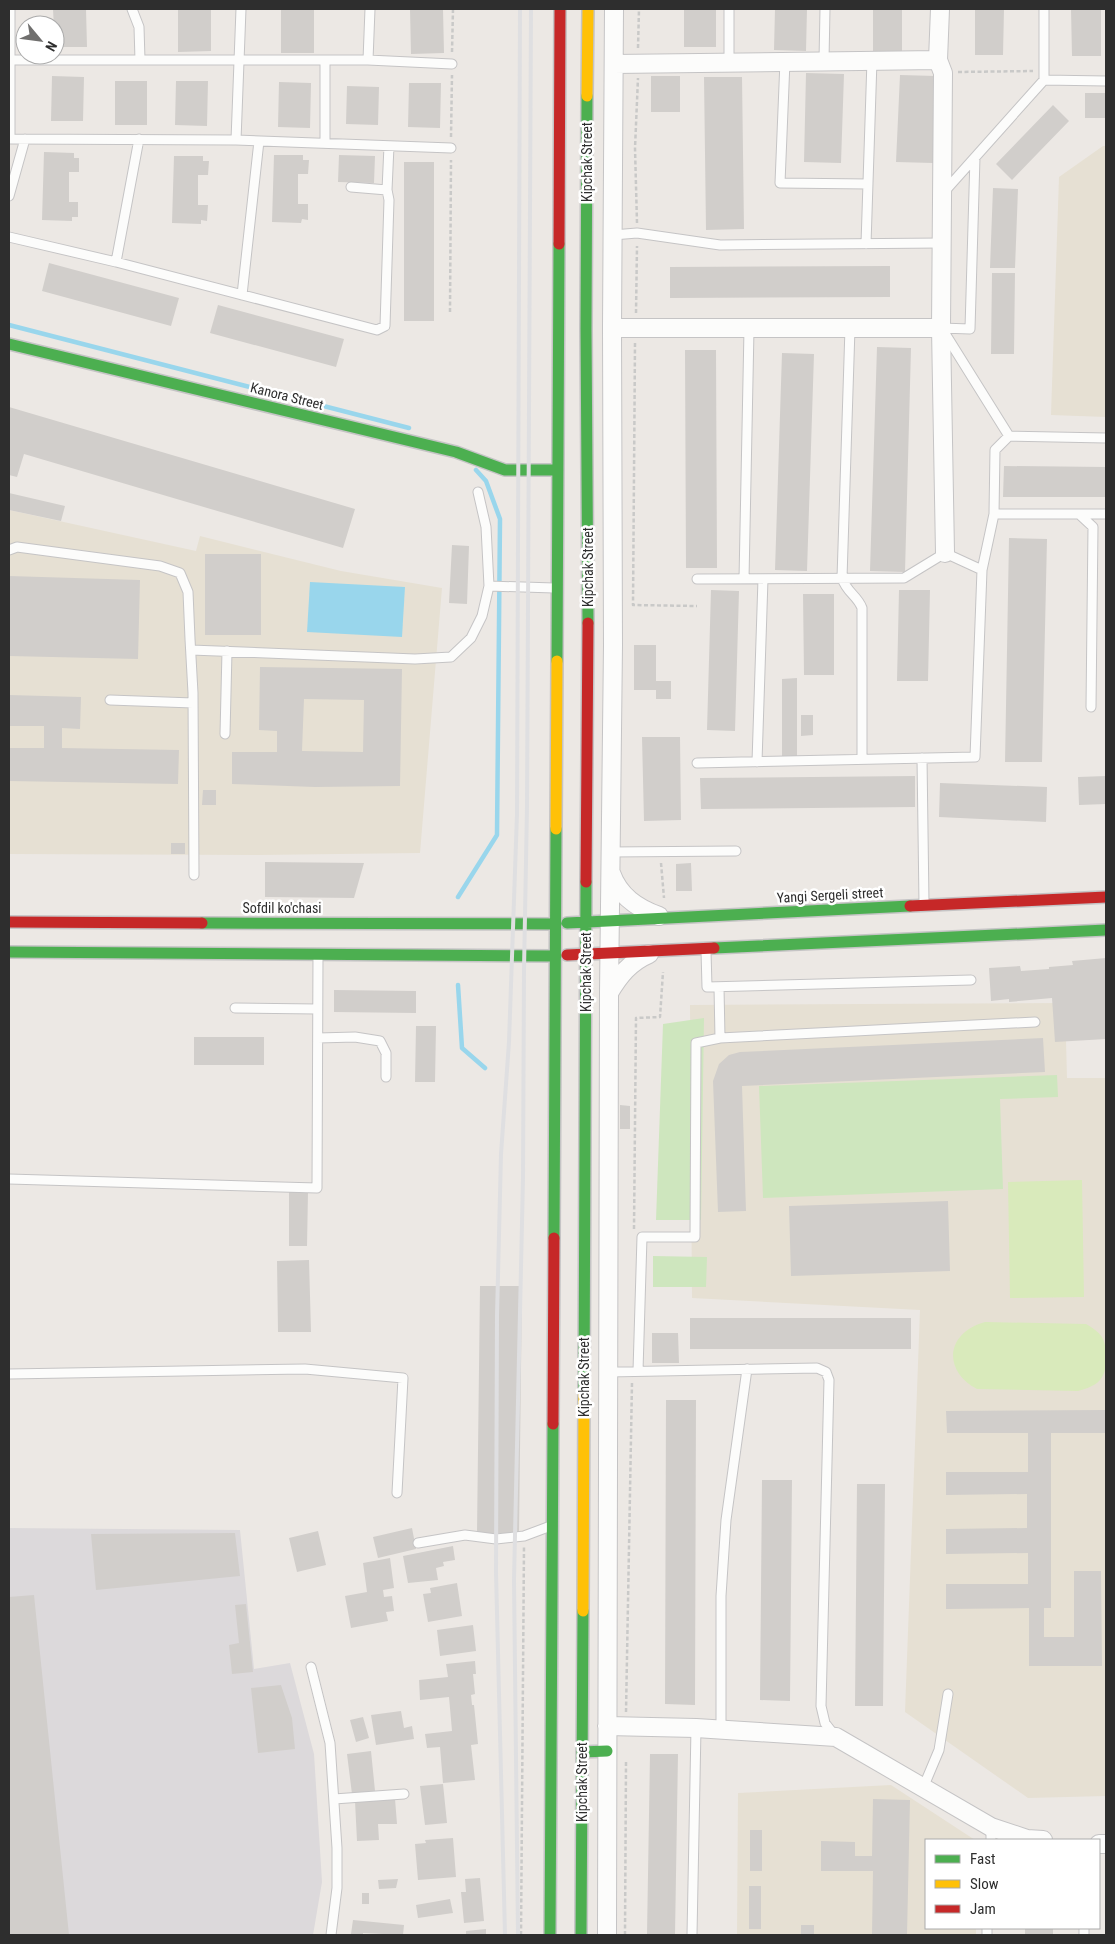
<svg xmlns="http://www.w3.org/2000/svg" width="1115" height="1944" font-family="'Roboto Condensed',sans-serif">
<rect width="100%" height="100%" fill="#ece8e4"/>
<path fill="#dcd9db" d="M9,1528L240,1530L254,1669L290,1663L314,1754L322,1882L313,1935H9Z"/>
<path fill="#e6e0d3" d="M1103,146H1106V417L1051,415L1059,177Z
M9,510L196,551L200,536L341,571L442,588L420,853L258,855L9,854Z
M1065,1003L1067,1078H1106V1796L1028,1798L905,1712L920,1310L692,1298L690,1005Z
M891,1785L975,1840H926V1928H976V1935H737L738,1793Z"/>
<path fill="#cee6be" d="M704,1018L701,1220H656L663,1024Z
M1057,1075L1058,1097L1000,1099L1003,1189L763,1198L759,1086Z
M653,1256L707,1257L706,1287H653Z"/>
<path fill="#d9eabb" d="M1082,1180L1084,1297L1010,1298L1008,1182Z
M985,1322L1086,1324C1103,1334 1106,1339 1106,1359C1106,1380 1097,1386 1078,1391L977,1389C942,1370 946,1333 985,1322Z"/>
<path fill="#99d6ec" d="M310,582L405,587L402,637L307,632Z"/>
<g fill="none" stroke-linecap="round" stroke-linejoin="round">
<path stroke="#99d6ec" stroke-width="4.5" d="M9,325L409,428
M458,897L497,835L500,519L486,481L476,470
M458,985L462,1048L485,1068"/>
</g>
<path fill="#d1cecb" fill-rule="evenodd" d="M53,9H86L87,47H55Z
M178,9H211V51L178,52Z
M281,9H314V53H281Z
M410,9H443L444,53L411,54Z
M684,9H716V47H684Z
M775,9H807L806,51L774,50Z
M873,9H902V52H873Z
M975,9H1004L1003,55H975Z
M1071,9H1101V56H1072Z
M806,73L844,74L841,163L804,162Z
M900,75L936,76L933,163L896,162Z
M52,76L84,77L83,121H51Z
M651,76H680V112H651Z
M704,77H742L744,229L706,230Z
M115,81H147V125H115Z
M176,81H208L207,126L175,125Z
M279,82L311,83L310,128L278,127Z
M409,83H441L440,128L408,127Z
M347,86L379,87L378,125L346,124Z
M1085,93H1106V118H1085Z
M1053,105L1069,121L1012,180L996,164Z
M44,152L74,153V158H79V172H69V202H78V217H72V221L42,220Z
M274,155H303V160H309L308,174H298V204H308V220L302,219L301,223L272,222Z
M339,155L375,156L374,183L338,182Z
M174,156H203V161H209L208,175H198V205H208L207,221L201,220V224L172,223Z
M404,162H434V321H404Z
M993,188L1018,189L1015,268H990Z
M49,263L179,298L171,326L42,291Z
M890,266V297L670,298V267Z
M992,273H1015L1014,354H991Z
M218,305L344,339L336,367L210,333Z
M877,347L911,348L905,572L870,571Z
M685,350H716L717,568H686Z
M782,353L814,354L807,571L775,570Z
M9,407L355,509L343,548L24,454L17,477L9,475Z
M1004,466L1106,467V497H1003Z
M9,493L65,506L61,521L9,510Z
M1009,538L1047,539L1042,762H1005Z
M452,545L469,546L467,604L449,603Z
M205,554H261V635H205Z
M9,576L140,580L138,659L9,656Z
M711,590L739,591L735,731L707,730Z
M899,590H930L928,681H897Z
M803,594H834V675H804Z
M634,645H656V681H671V699H656V690H634Z
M260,667L402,669L400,786L315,787L232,784V752H277V731L259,730ZM304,699L364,700L363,752L302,751Z
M797,678V757H782V679Z
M9,695L81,697L80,729L62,728V748L179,750L178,784L9,781V748H44V726H9Z
M801,715H813V735L801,736Z
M642,737H680L681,820L644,821Z
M915,776V807L701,809L700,778Z
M1106,776V804L1079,805L1078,777Z
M940,783L1047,787L1046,822L939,817Z
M203,790H216V805H202Z
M171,843H185V854H171Z
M265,862L364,863L354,898L265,897Z
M691,863L692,891H676V864Z
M1106,958V1039L1055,1042L1052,998L1009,1002V999L991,1001L989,968L1020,966L1021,971L1049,969V967L1073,965L1072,961Z
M334,990L416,991V1013L334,1012Z
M416,1026H436L435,1082H415Z
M194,1037H264V1065H194Z
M1043,1038L1045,1072L742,1086L746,1211L718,1212L713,1081L719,1064L729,1055L740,1052Z
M620,1105L630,1106V1129H620Z
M289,1192H308L307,1246H289Z
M948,1201L950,1271L791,1276L789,1206Z
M309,1260L311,1332H278L277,1261Z
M480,1286H522L519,1533H477Z
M690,1318H911V1349H690Z
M652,1333H678L679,1363H652Z
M666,1400H696L695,1705L665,1704Z
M1106,1410V1433H1051V1608H1044V1637H1074V1571H1101L1102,1666H1029V1608L946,1609V1584H1028V1553L946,1554V1529L1027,1528V1494L946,1495V1472H1028V1433H947L946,1411Z
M762,1480H792L790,1701L760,1700Z
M857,1484H885L883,1706H855Z
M412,1528L416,1549L378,1558L373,1537Z
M318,1531L326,1565L297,1572L289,1538Z
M235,1533L240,1576L96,1590L91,1534Z
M453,1546L455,1560L443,1562L444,1566L436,1568L438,1580L408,1583L403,1556Z
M390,1558L394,1588L383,1590L384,1597L392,1596L394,1611L386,1612L388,1621L351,1628L345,1596L367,1592L363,1563Z
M457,1583L462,1616L428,1622L423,1594L431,1593L430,1588Z
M34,1595L69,1935H9V1597Z
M246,1604L253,1672L232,1674L229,1645L239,1643L235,1605Z
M473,1625L476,1651L440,1656L437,1630Z
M475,1661L476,1674H473L475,1694L471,1695L472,1705H474L478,1744L471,1745L475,1780L443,1783L440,1747L427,1748L425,1734L452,1731L449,1697L420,1700L419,1680L448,1677L446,1664Z
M281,1685L292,1718L295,1749L258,1753L251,1688Z
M401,1711L404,1728L412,1726L414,1739L376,1745L371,1715Z
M363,1717L369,1738L356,1742L350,1720Z
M371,1751L375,1791L352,1794L347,1754Z
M650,1754H678L675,1935H647Z
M443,1784L447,1823L425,1825L420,1786Z
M395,1799L397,1824H378L379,1840L357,1841L355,1801Z
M873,1799L910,1800L907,1935H872L873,1871H821V1841L855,1842V1856H872Z
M750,1830H762V1871H750Z
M453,1838L456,1877L418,1880L415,1844L426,1843L425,1840Z
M480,1878L484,1921L464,1923L461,1892H466L465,1879Z
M398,1879L396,1888L379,1889L378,1880Z
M749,1886H761V1929H749Z
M362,1893H369V1904H362Z
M450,1899L453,1913L418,1918L416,1905Z
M353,1920L404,1925L403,1935L363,1933V1935L351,1934Z
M801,1925H814V1935H801Z
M1025,1928H1053V1935H1025Z
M486,1929V1935H466V1931Z"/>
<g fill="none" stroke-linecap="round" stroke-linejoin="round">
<g stroke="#c5c4c5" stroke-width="11">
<path id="lane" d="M10,9V139L236,140L451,148
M132,9L139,27L140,60
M1044,9V80
M10,60H368L452,64
M325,60V143
M368,60L370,9
M824,60L825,9
M785,61L780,183L868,184
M729,63V9
M236,140L241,9
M387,190L389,146
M944,192L1044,80L1106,81
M9,196L25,139
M613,235L637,233L720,245L942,243
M9,237L116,262L377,330L385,326L389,200L387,190L351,187
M866,244L872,60
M116,262L139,139
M242,295L259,141
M850,328L842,578C847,593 857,595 862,608V759
M941,328L970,329L975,157
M944,332L1009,436L1106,438
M1009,436L995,450L994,514H1106
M478,492L486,527L489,586L554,588
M1079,514L1093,527L1091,707
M9,550L17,547L160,566L180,573L188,592L190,639L193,693L194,875
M982,570L994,514
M697,579L904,578L945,553L982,570L975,757L697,763
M744,579L749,329
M191,650L415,659L451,657L471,638L482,616L489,586
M110,700L193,703
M225,734L227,651
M922,758L924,903
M757,762L763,579
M610,852L736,851
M706,951L707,987L971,980
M719,987L720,1038L1035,1022
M235,1008L317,1009
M318,1038L355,1037L380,1041L386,1053V1077
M9,1179L317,1188L318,956
M638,1371L642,1237H695L696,1043L720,1038
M608,1372L817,1368L826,1372L829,1380L821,1706L825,1723L835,1736
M9,1374L305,1369L403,1378L397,1493
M418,1543L465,1535L496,1539L524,1536L548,1527
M311,1667L330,1743L337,1848V1888L331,1935
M721,1730V1596L726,1520L747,1369
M923,1788L939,1750L948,1694
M334,1799L404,1794
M991,1840V1827
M692,1935L696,1728
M987,1935V1928
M1084,1935V1928"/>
</g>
<g stroke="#c5c4c5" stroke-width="20">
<path id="street" d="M938,60L940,9
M612,328H941L943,73L938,60L614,64
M941,328L945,553
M611,873C619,896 637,908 659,916
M609,993C619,976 630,962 649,954
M607,1726L696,1728L836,1737L991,1827L1027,1839L1043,1840
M1099,1844H1106
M607,1935L609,993L613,645L612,328L614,9"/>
</g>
<g stroke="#c5c4c5" stroke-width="14">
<path id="fast" d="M587,96L586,329L588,623
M9,344L456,452L505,470H558
M557,661L559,244
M202,923L556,924
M567,923L910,906
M714,948L1106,930
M9,952L556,956
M554,1238L556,829
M584,1391L586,882
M582,1752L607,1751
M550,1935L553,1424
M581,1935L583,1611"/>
</g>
<g stroke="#c5c4c5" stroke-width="14">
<path id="slow" d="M587,96L588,9
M556,829L557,661
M583,1611L584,1391"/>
</g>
<g stroke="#c5c4c5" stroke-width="14">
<path id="jam" d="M559,244L560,9
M586,882L588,623
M910,906L1106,897
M9,922L202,923
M567,955L714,948
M553,1424L554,1238"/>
</g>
<path stroke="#c9c9c8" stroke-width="2.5" stroke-dasharray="4 2.5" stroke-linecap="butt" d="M638,48L639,9
M452,52L453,9
M958,72L1033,71
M451,137L452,75
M637,223L635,148L638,78
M450,312L451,160
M636,313L637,246
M635,343L633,605L697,606
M661,863L664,898
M634,1229L636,1018L660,1017L663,972
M626,1712L632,1382
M521,1935L524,1546
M625,1935L626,1762"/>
<use href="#lane" stroke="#fcfcfb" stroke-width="9"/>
<use href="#street" stroke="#fcfcfb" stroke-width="18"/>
<use href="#fast" stroke="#4caf50" stroke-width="11"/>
<use href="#slow" stroke="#ffc107" stroke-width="11"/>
<use href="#jam" stroke="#c62828" stroke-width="11"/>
<path stroke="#dfdfe1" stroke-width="4" d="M505,1935L496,1572L497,1316L501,1154L509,1042L517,814L520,9
M518,1935L514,1580L523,1178L524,970L527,807L531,9"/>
</g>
<g text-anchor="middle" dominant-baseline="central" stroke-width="5" stroke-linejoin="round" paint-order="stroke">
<g font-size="14" fill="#2e2e2e" stroke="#fff">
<text transform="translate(587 162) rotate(-90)">Kipchak Street</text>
<text transform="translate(287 396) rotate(14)">Kanora Street</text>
<text transform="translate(588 567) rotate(-90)">Kipchak Street</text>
<text transform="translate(830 895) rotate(-3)">Yangi Sergeli street</text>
<text x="282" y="908">Sofdil ko'chasi</text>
<text transform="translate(586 972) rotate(-90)">Kipchak Street</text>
<text transform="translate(584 1377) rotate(-90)">Kipchak Street</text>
<text transform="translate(582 1782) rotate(-90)">Kipchak Street</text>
</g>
</g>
<rect width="1115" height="1944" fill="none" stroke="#2e2e2e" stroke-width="20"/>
<rect x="925" y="1839" width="175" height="90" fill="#ffffff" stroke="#ababab"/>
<rect x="935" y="1855" width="25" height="8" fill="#4caf50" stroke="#ababab"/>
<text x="970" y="1864" font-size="15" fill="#2e2e2e">Fast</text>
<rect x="935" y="1880" width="25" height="8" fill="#ffc107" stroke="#ababab"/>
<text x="970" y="1889" font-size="15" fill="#2e2e2e">Slow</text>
<rect x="935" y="1905" width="25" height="8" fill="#c62828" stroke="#ababab"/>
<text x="970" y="1914" font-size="15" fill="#2e2e2e">Jam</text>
<g transform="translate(40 40) rotate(119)"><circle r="24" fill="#ffffff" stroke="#ababab"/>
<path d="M0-4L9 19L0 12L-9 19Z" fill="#706f6e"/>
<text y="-8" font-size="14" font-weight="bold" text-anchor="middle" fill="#2e2e2e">N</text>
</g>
</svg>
